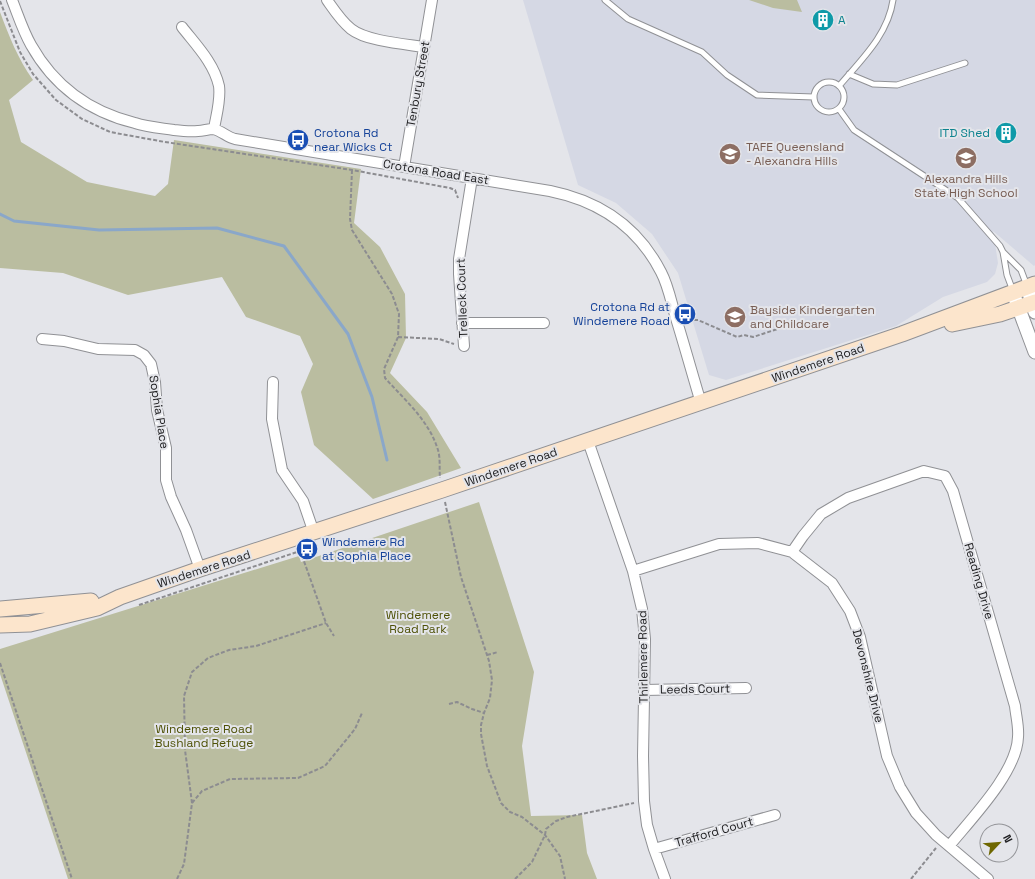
<svg xmlns="http://www.w3.org/2000/svg" width="1035" height="879" font-family="'Space Grotesk',sans-serif">
<rect width="100%" height="100%" fill="#e4e5ea"/>
<path fill="#d5d8e4" d="M523,0H1035V265L1034,266L993,231L998,263L995,274L987,282L943,297L896,326L726,380L709,375L678,273L652,234L616,203L578,185Z"/>
<path fill="#babda0" d="M749,0H797L802,12L773,8Z
M0,12C9,36 18,59 33,80L9,100L21,142L87,182L155,196L168,184L174,140L361,169L354,223L380,247L405,294L406,338L390,373L427,412L461,468L373,499L314,445L301,392L313,364L300,336L246,317L222,277L128,295L63,273L0,268Z
M479,502L534,672L522,746L531,816L582,815L587,853L597,879H68L0,674V649L299,556L301,562Z"/>
<g fill="none" stroke-linecap="round" stroke-linejoin="round">
<path stroke="#8aa7c9" stroke-width="3" d="M0,214L14,221L99,230L217,228L284,246L348,334L372,397L387,460"/>
<g stroke="#909195" stroke-width="7">
<path id="service" d="M605,0L628,19L702,52L727,75L757,95L814,97
M849,74L873,84L897,85L965,63
M814 97a15 15 0 1 1 30 0a15 15 0 1 1-30 0Z
M839,86C861,60 888,35 893,0
M839,109L854,130L958,198L1000,246L1003,252L1007,275L1013,291
M1003,252L1021,270L1027,286"/>
</g>
<g stroke="#909195" stroke-width="12">
<path id="minor" d="M12,0C18,15 23,31 31,45C54,86 90,112 135,123C147,127 161,128 174,130C182,131 190,132 198,131C203,131 208,129 213,129C222,131 227,137 235,139L550,191C599,201 638,227 661,272C668,285 671,301 675,315C684,344 692,373 701,403
M327,0C334,10 341,21 351,29C366,41 404,44 424,47
M182,27C196,45 214,63 219,86C221,100 216,116 214,129
M404,167L432,0
M462,323H544
M42,339L64,341L98,349L135,350L144,355L151,364L155,382L157,410L166,448V480L171,497L186,530L200,569
M464,346L459,274V259L472,178
M273,382L272,419L282,470L303,501L314,533
M588,441L633,571L642,609L645,639L643,756L644,801L647,825L654,849L665,879
M792,552L803,536L821,514L848,498L924,471L945,476L953,491L1015,706C1016,716 1019,727 1018,737C1017,772 971,819 949,846
M633,571L719,544L758,543L792,552L832,583L850,611L860,637L887,756L900,787L916,813L936,835L988,879
M644,690L746,688
M654,849L775,815"/>
</g>
<g stroke="#909195" stroke-width="15">
<path id="tertiary" d="M1027,287L1035,312
M1013,293L1035,352"/>
</g>
<g stroke="#909195" stroke-width="17">
<path id="secondary" d="M952,324L1000,314L1035,302
M0,609L91,601
M0,625L30,624L97,608L120,597L200,569L442,490L902,334L1035,284"/>
</g>
<path stroke="#8c8c90" stroke-width="2" stroke-dasharray="4 2" stroke-linecap="butt" d="M0,1L20,52L33,74L56,100L82,119L110,132L165,142L352,170L450,188L455,190L458,198
M352,170L350,219L352,230L392,294L399,314L398,337L384,369L385,378C404,399 428,420 437,447C441,457 439,468 440,478
M694,320H698L737,337L744,335L753,337L787,326
M398,337L439,339L454,344
M445,502L461,577L489,661L492,680L490,698L484,713L481,725V734L487,766L501,803L510,812L522,817L545,835L560,856L565,879
M300,550L326,623L334,636
M139,605L315,546
M487,655L498,652
M0,663L72,879
M449,704L457,702L472,709L484,713
M192,803L202,791L230,779L298,778L325,766L355,729L362,713
M177,879L184,864L192,803L185,750L184,696L192,672L208,658L229,650L256,646L326,623
M515,879L532,862L545,835L546,829L556,821L567,817L634,803
M911,879L936,848"/>
<use href="#service" stroke="#fff" stroke-width="5"/>
<use href="#minor" stroke="#fff" stroke-width="10"/>
<use href="#tertiary" stroke="#fff" stroke-width="13"/>
<use href="#secondary" stroke="#fce5cc" stroke-width="15"/>
</g>
<defs>
<g id="building-disc" transform="scale(1.15)"><circle r="9.5" fill="#0f9aa8" stroke="#e4e5ea"/><path d="M-4-6H4V6H1V3H-1V6H-4ZM-2.5-4.3h1.7v1.8h-1.7ZM.8-4.3h1.7v1.8H.8ZM-2.5-1h1.7V.8h-1.7ZM.8-1h1.7V.8H.8Z" fill="#fff"/></g>
<g id="bus-disc" transform="scale(1.15)"><circle r="9.5" fill="#1a4fb4" stroke="#e4e5ea"/><path d="M-5-6H5V4H4V6H2V4H-2V6H-4V4H-5ZM-3.5-4V0h7V-4ZM-3.5 1.2v1.5H-2V1.2ZM2 1.2v1.5H3.5V1.2Z" fill="#fff"/></g>
<g id="university-disc" transform="scale(1.15)"><circle r="9.5" fill="#8d6e63" stroke="#e4e5ea"/><path d="M0-5L7-2L0 1L-7-2ZM-4 1L0 2.5L4 1V4Q0 6-4 4Z" fill="#fff"/></g>
<g id="school-disc" transform="scale(1.15)"><circle r="9.5" fill="#8d6e63" stroke="#e4e5ea"/><path d="M0-5L7-2L0 1L-7-2ZM-4 1L0 2.5L4 1V4Q0 6-4 4Z" fill="#fff"/></g>
</defs>
<g fill-rule="evenodd">
<use href="#building-disc" x="823" y="20"/>
<use href="#building-disc" x="1006" y="133"/>
<use href="#bus-disc" x="298" y="140"/>
<use href="#university-disc" x="730" y="154"/>
<use href="#school-disc" x="966" y="158"/>
<use href="#bus-disc" x="685" y="314"/>
<use href="#school-disc" x="735" y="317"/>
<use href="#bus-disc" x="307" y="549"/>
</g>
<g text-anchor="middle" dominant-baseline="central" stroke-width="4" stroke-linejoin="round" paint-order="stroke">
<g font-size="12" fill="#0d838f" stroke="#e4e5ea" text-anchor="start">
<text x="838" y="20">A</text>
<text x="990" y="133" text-anchor="end">ITD Shed</text>
</g>
<g font-size="12" fill="#1d1d1f" stroke="#e4e5ea">
<text transform="translate(418 84) rotate(-80)">Tenbury Street</text>
<text transform="translate(436 172) rotate(9)">Crotona Road East</text>
<text transform="translate(462 298) rotate(-92)">Trelleck Court</text>
<text transform="translate(818 363) rotate(-19)">Windemere Road</text>
<text transform="translate(159 412) rotate(81)">Sophia Place</text>
<text transform="translate(511 467) rotate(-19)">Windemere Road</text>
<text transform="translate(204 569) rotate(-18)">Windemere Road</text>
<text transform="translate(979 581) rotate(74)">Reading Drive</text>
<text transform="translate(643 657) rotate(-91)">Thirlemere Road</text>
<text transform="translate(868 676) rotate(76)">Devonshire Drive</text>
<text transform="translate(695 689) rotate(-1)">Leeds Court</text>
<text transform="translate(714 832) rotate(-16)">Trafford Court</text>
</g>
<g font-size="12" fill="#164399" stroke="#e4e5ea" text-anchor="start">
<text x="314" y="133">Crotona Rd<tspan x="314" dy="14">near Wicks Ct</tspan></text>
<text x="670" y="307" text-anchor="end">Crotona Rd at<tspan x="670" dy="14">Windemere Road</tspan></text>
<text x="322" y="542">Windemere Rd<tspan x="322" dy="14">at Sophia Place</tspan></text>
</g>
<g font-size="12" fill="#785e54" stroke="#e4e5ea" text-anchor="start">
<text x="746" y="147">TAFE Queensland<tspan x="746" dy="14">- Alexandra Hills</tspan></text>
<text x="966" y="179" text-anchor="middle">Alexandra Hills<tspan x="966" dy="14">State High School</tspan></text>
<text x="750" y="310">Bayside Kindergarten<tspan x="750" dy="14">and Childcare</tspan></text>
</g>
<g font-size="12" fill="#4e5106" stroke="#e4e5ea">
<text x="418" y="615">Windemere<tspan x="418" dy="14">Road Park</tspan></text>
<text x="204" y="729">Windemere Road<tspan x="204" dy="14">Bushland Refuge</tspan></text>
</g>
</g>
<g transform="translate(999 843) rotate(64)"><circle r="19" fill="#e4e5ea" stroke="#949599"/>
<path d="M0-3L7 15L0 10L-7 15Z" fill="#6e6700"/>
<text y="-6" font-size="11" font-weight="bold" text-anchor="middle" fill="#1d1d1f">N</text>
</g>
</svg>
